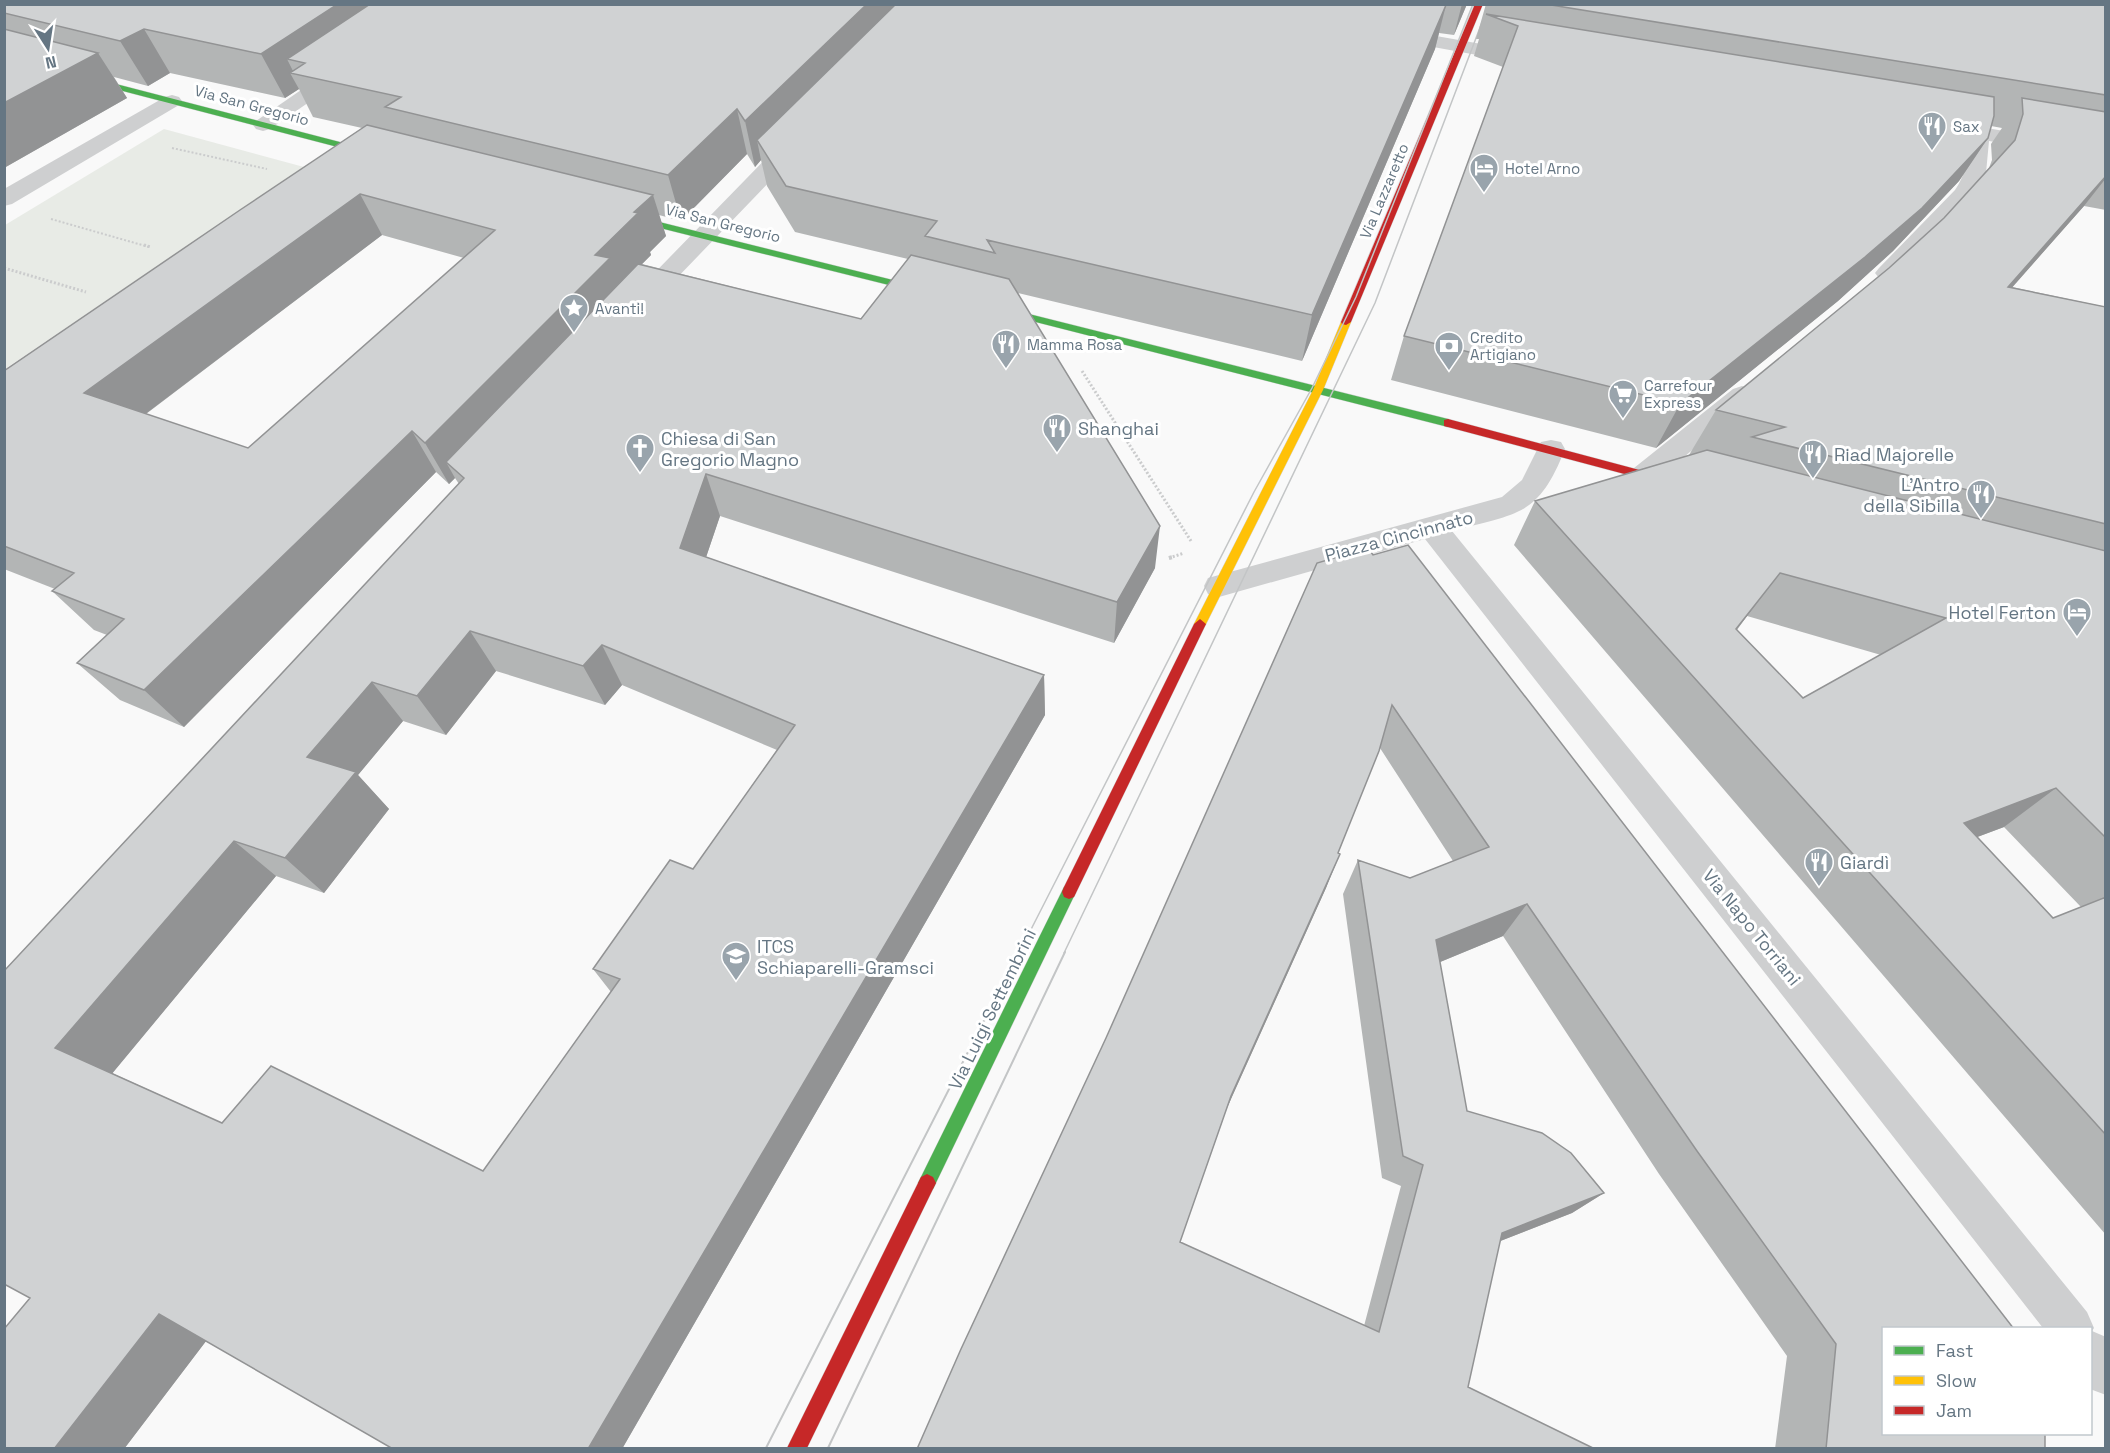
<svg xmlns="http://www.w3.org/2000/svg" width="2110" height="1453" font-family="'Space Grotesk',sans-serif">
<rect width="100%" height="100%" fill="#f9f9f9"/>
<path fill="#e8ebe6" d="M164,129L304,167L5,369V225Z"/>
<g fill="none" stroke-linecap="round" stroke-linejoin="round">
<g stroke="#d5d6d7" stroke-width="1">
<path id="fast" d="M4,55L386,154L387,156L380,158L4,60Z
M619,212L937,291L938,293L933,296L616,217V213Z
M989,304L1448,419L1454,423L1448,427L985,309V305Z
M1069,885L1074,887L1076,892L933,1189L927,1192L921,1189L918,1183L921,1177L1064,887Z"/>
</g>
<g stroke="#d5d6d7" stroke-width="1">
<path id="slow" d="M1346,319L1351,322L1323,390L1206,624L1204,627H1196L1194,624L1313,390L1341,322Z"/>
</g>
<g stroke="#d5d6d7" stroke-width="1">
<path id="jam" d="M1475,4H1483L1351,322L1346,325L1342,324L1341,322Z
M1448,419L1677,480L1683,484L1677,488L1444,426V420Z
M1200,619L1206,624L1074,897L1069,899L1064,897L1062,892L1064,887L1194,624Z
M927,1174L933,1177L936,1183L933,1189L807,1448H787L921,1177Z"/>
</g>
<path stroke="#cbcccd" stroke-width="2" stroke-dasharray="2 2" stroke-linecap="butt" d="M172,148L267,169
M51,219L149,247"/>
<path stroke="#cbcccd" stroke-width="3" stroke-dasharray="2 2" stroke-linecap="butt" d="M144,245L151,247
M4,268L86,292
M1082,371L1191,541
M1169,558L1184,553"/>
<path stroke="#cbcccd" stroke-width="4" stroke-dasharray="3 3" stroke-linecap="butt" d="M1169,558L1173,557"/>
<path fill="#cecfd0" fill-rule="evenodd" d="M1391,28L1521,51L1528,53L1531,57L1528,61L1521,63L1384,38L1381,34L1384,30Z
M340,66L347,68L350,72L347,76L270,129L263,131L256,129L253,125L256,121L333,68Z
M172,95L179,97L182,101L179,105L12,204L4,206V189L165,97Z
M1945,121L2106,148V161L1989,141L1986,173L1974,195L1895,278L1887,280L1879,278L1875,273L1879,268L1955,190C1966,174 1969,157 1968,137L1938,131L1935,127L1938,123Z
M795,136L803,137L806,142L803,147L648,308L639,310L630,308L627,303L630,298L787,137Z
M1742,386L1751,389L1755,395L1751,401L1654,482L1644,485L1634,482L1630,475L1634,468L1733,389Z
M1551,440L1561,442L1565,449C1538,518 1517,513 1452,531L2087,1312L2094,1328L2092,1331L2106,1337V1395L2090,1389V1328H2043L1425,539L1219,597L1208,594L1204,586L1208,578L1219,575L1502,497L1522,480L1541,442Z"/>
<use href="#fast" fill="#4caf50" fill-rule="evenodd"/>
<use href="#slow" fill="#ffc107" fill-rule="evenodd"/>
<use href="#jam" fill="#c62828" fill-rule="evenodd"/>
<path stroke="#c3c5c6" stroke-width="1.5" d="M1019,953L1254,492L1312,388L1356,297L1473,4
M1064,953L1375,303L1489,4"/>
<path stroke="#c3c5c6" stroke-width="2" d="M766,1448L1019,952
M828,1448L1065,952"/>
</g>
<path fill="#b3b5b5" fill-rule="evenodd" d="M4,4H1467L1454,35L1439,33L1435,49L1302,361L1018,293L1155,568L1114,643L720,516L706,557L1044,675L1045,715L622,1449H393L206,1341L124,1449H4L30,1298L4,971L459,484L455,478L449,484L436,472L184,727L120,700L77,663L107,635L94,630L52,591L55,589L4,569V371L362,128L313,117L299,89L285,98L170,73L148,86L114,77L127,98L4,168ZM747,154L755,167L761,160L767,186L795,232L908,259L861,319L642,264L651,255L650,252L666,236L659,215L681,221ZM382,235L464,258L248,448L146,414ZM496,671L605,705L622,685L777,750L693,869L593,969L611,992L483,1171L222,1123L112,1073L276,876L324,893L389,809L358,775L403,721L446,735Z
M1486,4H2106V210L2084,206L2012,287L2106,307V1235L1514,545L1535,501L1689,455L1716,410L1889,268L1944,218L1989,168L1992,160L1991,144L2002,128L1991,126L1988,138L1959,181L1893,251L1838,301L1656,448L1391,380L1404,336L1503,67L1474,56L1479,39H1476ZM1747,616L1881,655L1803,698L1737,630ZM2004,827L2081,907L2053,918L1977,837Z
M1373,555L2045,1449H1775L1787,1356L1659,1174L1503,936L1440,962L1467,1111L1604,1193L1572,1213L1500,1241L1468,1387L917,1449ZM1380,748L1453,861L1410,878L1358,860L1343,894L1382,1178L1401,1186L1364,1326L1180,1242L1227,1108L1326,888L1338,853Z"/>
<path fill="#929394" d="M338,4H423L305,63L287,59L294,73H290L299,89L285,98L261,54Z
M867,4H916L757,140L761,160L755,167L745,121Z
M1462,4H1467L1454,35Z
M1446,5L1435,49L1302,361L1312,315Z
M144,29L170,73L148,86L120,41Z
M98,53L127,98L4,168V103Z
M737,109L747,154L681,221L668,175Z
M1988,138L1959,181L1893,251L1838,301L1656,448L1680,404Z
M2106,176V178L2084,206L1972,333L2008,287Z
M360,194L382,235L119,434L84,393Z
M653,195L666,236L650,252L651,255L446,462L455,478L449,484L425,443L595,255L634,212Z
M412,431L436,472L184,727L144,690Z
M706,474L720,516L695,590L680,548Z
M1160,526L1155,568L1114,643L1117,602Z
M1780,573L1747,616L1703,671Z
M470,631L496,671L446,735L417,696Z
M602,645L622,685L605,705L583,666Z
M1044,675L1045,715L622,1449H588Z
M372,682L403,721L358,775L389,809L324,893L285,858L307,757Z
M2056,788L2004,827L1916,860L1964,823Z
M234,841L276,876L111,1075L55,1048Z
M1340,854L1326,888L1221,1121L1231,1096Z
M1527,904L1503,936L1416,972L1436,940Z
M1604,1193L1572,1213L1475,1251L1502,1233Z
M159,1314L216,1328L124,1449H54Z"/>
<path fill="#d0d2d3" stroke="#929394" stroke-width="1.5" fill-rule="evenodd" d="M4,4H338L261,54L144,29L120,41L4,13Z
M370,4H867L745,121L737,109L668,175L385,107L401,97L290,73L305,63L287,59Z
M896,4H1442L1446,5L1312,315L987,240L995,253L925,236L937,221L786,186L757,140Z
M1545,4H2106V95Z
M1486,14L1994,97V116L1988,138L1922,208L1865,257L1680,404L1404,336L1518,26Z
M4,29L98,53L4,103Z
M2022,98L2106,112V176L2008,287L2106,307V524L1752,437L1785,427L1716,410L1889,268L1944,218L2015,140L2023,114Z
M367,125L653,195L634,212L638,213L595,255L610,258L425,443L412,431L144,690L77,663L124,619L52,591L74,573L4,546V371L240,210ZM360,194L495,230L248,448L84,393Z
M911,255L1009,279L1160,526L1117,602L706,474L680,548L1044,675L588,1449H393L159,1314L54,1449H4V1329L30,1298L4,1284V971L464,478L446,462L638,264L861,319ZM470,631L583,666L602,645L795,725L693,869L670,860L593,969L620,979L483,1171L271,1066L222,1123L55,1048L234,841L285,858L356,772L307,757L372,682L417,696Z
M1707,450L2106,551V838L2056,788L1964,823L2053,918L2106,897V1135L1535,501ZM1780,573L1946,618L1803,698L1736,629Z
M1408,545L2014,1329H1884V1434H2045V1449H1826L1836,1344L1697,1151L1527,904L1436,940L1467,1111L1542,1133L1571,1153L1604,1193L1502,1233L1468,1387L1595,1449H917L961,1349L1106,1038L1317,563L1368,548L1373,555ZM1392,705L1489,847L1410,878L1358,860L1403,1156L1423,1165L1379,1332L1180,1242L1231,1096L1340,854L1338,853L1379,751Z"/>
<defs>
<g id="restaurant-pin" transform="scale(1.5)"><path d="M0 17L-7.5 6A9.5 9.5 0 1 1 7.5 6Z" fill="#99a4ac" stroke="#fff"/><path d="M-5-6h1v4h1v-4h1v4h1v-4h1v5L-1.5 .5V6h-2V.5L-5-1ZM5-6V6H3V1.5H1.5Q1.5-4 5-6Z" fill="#fff"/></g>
<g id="hotel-pin" transform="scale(1.5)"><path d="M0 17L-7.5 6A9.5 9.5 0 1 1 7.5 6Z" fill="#99a4ac" stroke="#fff"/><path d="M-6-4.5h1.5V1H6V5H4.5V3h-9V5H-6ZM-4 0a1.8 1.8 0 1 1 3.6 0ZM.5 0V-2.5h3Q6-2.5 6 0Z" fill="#fff"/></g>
<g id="sight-pin" transform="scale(1.5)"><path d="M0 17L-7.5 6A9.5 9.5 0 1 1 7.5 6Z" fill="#99a4ac" stroke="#fff"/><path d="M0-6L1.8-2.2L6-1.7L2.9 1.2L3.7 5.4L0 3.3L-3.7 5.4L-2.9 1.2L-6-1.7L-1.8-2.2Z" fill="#fff"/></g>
<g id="bank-pin" transform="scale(1.5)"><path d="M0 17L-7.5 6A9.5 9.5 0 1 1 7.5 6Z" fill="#99a4ac" stroke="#fff"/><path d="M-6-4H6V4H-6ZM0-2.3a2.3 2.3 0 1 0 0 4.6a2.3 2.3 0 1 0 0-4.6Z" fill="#fff"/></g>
<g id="supermarket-pin" transform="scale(1.5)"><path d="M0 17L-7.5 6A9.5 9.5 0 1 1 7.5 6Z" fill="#99a4ac" stroke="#fff"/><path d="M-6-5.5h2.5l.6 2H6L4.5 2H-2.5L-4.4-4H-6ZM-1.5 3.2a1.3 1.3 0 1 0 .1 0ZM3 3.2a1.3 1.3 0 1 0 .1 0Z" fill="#fff"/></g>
<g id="church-pin" transform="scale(1.5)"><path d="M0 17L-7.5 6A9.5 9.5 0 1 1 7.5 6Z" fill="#99a4ac" stroke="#fff"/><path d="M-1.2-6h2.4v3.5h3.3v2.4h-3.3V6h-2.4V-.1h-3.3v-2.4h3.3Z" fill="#fff"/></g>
<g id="school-pin" transform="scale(1.5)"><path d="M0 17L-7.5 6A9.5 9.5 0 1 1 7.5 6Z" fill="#99a4ac" stroke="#fff"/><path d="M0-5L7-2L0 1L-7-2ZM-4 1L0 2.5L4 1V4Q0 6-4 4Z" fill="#fff"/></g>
</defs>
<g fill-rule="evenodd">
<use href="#restaurant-pin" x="1932" y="126"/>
<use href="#hotel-pin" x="1484" y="168"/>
<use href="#sight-pin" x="574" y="308"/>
<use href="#restaurant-pin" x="1006" y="344"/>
<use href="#bank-pin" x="1449" y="346"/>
<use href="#supermarket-pin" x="1623" y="394"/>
<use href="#restaurant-pin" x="1057" y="428"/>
<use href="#church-pin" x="640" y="448"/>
<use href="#restaurant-pin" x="1813" y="454"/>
<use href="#restaurant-pin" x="1981" y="494"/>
<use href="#hotel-pin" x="2077" y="612"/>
<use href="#restaurant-pin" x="1819" y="862"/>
<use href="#school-pin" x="736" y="956"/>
</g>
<g text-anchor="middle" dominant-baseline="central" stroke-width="6" stroke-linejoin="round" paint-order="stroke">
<g font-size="15" fill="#657683" stroke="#fff">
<text transform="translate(252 105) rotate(15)">Via San Gregorio</text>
<text transform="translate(1384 191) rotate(-67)">Via Lazzaretto</text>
<text transform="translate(723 223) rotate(14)">Via San Gregorio</text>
</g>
<g font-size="15" fill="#657683" stroke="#fff" text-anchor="start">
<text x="1953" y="126">Sax</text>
<text x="1505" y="168">Hotel Arno</text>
<text x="595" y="308">Avanti!</text>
<text x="1470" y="337">Credito<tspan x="1470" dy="17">Artigiano</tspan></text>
<text x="1027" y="344">Mamma Rosa</text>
<text x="1644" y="385">Carrefour<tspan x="1644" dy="17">Express</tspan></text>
</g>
<g font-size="18" fill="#657683" stroke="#fff" text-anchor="start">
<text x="1078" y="428">Shanghai</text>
<text x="661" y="438">Chiesa di San<tspan x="661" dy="21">Gregorio Magno</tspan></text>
<text x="1834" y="454">Riad Majorelle</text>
<text x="1960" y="484" text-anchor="end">L'Antro<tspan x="1960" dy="21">della Sibilla</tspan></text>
<text x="2056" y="612" text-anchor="end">Hotel Ferton</text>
<text x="1840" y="862">Giardì</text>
<text x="757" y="946">ITCS<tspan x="757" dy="21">Schiaparelli-Gramsci</tspan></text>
</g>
<g font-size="18" fill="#657683" stroke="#fff">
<text transform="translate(1399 536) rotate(-15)">Piazza Cincinnato</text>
<text transform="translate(1752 927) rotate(51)">Via Napo Torriani</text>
<text transform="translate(992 1009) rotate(-64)">Via Luigi Settembrini</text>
</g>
</g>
<rect width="2110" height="1453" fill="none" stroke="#657683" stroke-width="12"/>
<rect x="1882" y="1327" width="210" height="108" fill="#ffffff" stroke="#c1c8cd" stroke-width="1.5"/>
<rect x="1894" y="1346" width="30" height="9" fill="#4caf50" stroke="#c1c8cd" stroke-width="1.5"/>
<text x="1936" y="1357" font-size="18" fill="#657683">Fast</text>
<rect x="1894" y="1376" width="30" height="9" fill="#ffc107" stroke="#c1c8cd" stroke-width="1.5"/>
<text x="1936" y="1387" font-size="18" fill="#657683">Slow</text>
<rect x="1894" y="1406" width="30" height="9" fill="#c62828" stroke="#c1c8cd" stroke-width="1.5"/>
<text x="1936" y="1417" font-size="18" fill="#657683">Jam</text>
<g transform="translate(48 48) rotate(168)" stroke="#ffffff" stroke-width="4.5" paint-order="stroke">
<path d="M0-4.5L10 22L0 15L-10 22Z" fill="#657683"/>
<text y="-9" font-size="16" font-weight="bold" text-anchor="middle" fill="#657683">N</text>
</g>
</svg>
